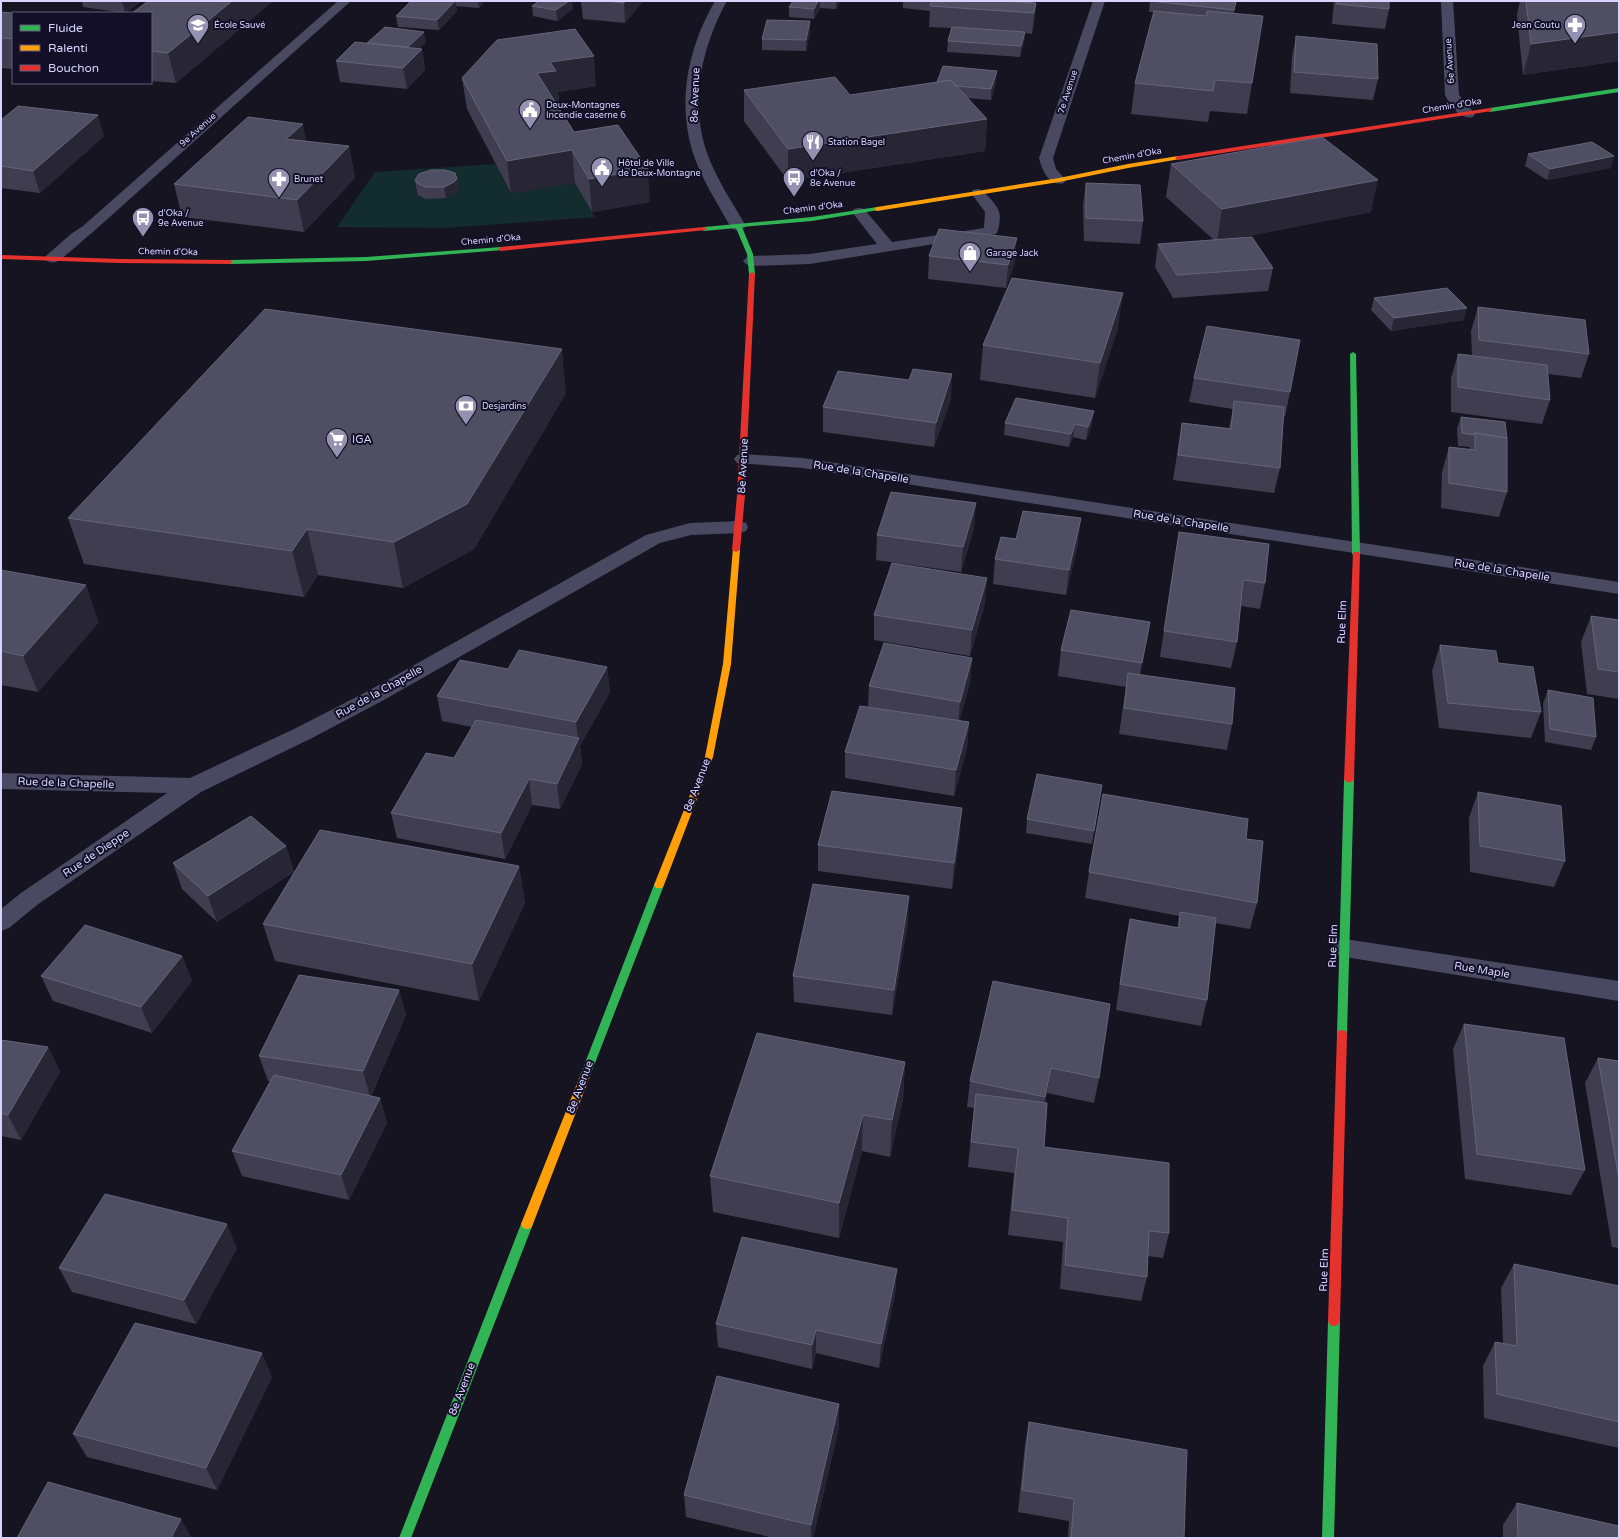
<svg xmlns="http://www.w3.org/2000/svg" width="1620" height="1539" font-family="'Varela Round',sans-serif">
<rect width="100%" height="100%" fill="#161421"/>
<path fill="#132c2d" d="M496,164L511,193L575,183L595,217L446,228L337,227L375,172Z"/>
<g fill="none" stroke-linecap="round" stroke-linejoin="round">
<path fill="#4a4962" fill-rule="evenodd" d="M978,189C984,190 998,206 999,212C1001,217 999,230 996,234L810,264L751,266L746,264L743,261L746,258L751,256L810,254L877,244L852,212L854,209L859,208L864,209L892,242L984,228L985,212L971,193L973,190Z"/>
<path fill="#4a4962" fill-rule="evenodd" d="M338,1H351L93,232C84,239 63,259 56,262C52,263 50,262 47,261L44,258L47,255L71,234L83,226Z
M715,1H727C702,46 690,100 706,150C715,177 732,202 746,226L743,229L738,231L733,229L730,226C717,202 700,177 692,150C677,99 689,46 715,1Z
M1093,1H1105L1053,158L1056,169L1066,180L1064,183C1049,187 1042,170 1039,158Z
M1441,1H1453L1459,95L1475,114L1473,117C1460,120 1450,105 1445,95Z
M743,454L803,458L1619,582V594L803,468L737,463L734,459L737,455Z
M739,521L746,523L748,527L746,531L739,533L691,535L660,543L382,701L312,738L201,792L37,905L9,928L1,931V909L21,893L167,793L1,789V773L190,778L296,728L368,691L646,535L690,523Z
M1345,939L1619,981V1001L1345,957L1336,955L1333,948L1336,941Z"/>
<path fill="#30b455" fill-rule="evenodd" d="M1619,88V92L1490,112L1487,110L1490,108Z
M877,207L880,209L879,210L812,221L742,227L753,254L755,274L752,276L749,274L747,254L736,228L704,231L701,229L704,227L812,217Z
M501,247L503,248V250L366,261L230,264L227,262L230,260L366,257Z
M1353,352L1356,354L1360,554L1356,556L1352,554L1350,354Z
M1349,777L1354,780L1347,1034L1346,1037L1342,1038L1338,1037L1337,1034L1344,780Z
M659,881L662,882L664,885L590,1076L589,1079L585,1080L581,1079L580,1076L654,885L656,882Z
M527,1219L531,1220L533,1224L411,1538H399L521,1224L523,1220Z
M1334,1316L1338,1317L1340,1321L1334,1538H1322L1328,1321L1330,1317Z"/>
<path fill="#ff9f0a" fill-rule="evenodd" d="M1178,156L1180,157V159L1128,168L1059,182L877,211L874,209L877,207L1059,178L1128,164Z
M733,548H739L740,550L731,664L713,757L664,885L662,888H656L654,885L705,757L723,664Z
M585,1072L589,1073L590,1076L533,1224L531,1228L527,1229L523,1228L521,1224L580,1076L581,1073Z"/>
<path fill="#e5322d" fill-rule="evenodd" d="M1490,108L1492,109V111L1178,160L1175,158L1178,156Z
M704,227L707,229L706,230L501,251L498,249L501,247Z
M1,255L120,259L230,260L233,262L230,264L120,263L1,259Z
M752,272L755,274L745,495L740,550L736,552L732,550L737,495L749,274Z
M1353,552H1359L1360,554L1354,780L1349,783L1344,780Z
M1342,1030L1346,1031L1347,1034L1340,1321L1338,1325L1334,1326L1330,1325L1328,1321L1337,1034L1338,1031Z"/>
</g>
<path fill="#403d50" d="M82,1H142L125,13L83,7Z
M148,1H273L176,83L151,81V13Z
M411,1H485L479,8L456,6L457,11L439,30L398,27L396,16Z
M581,1H643L625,23L583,19Z
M793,1H840L836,9L820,8L814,19L789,17V7Z
M903,1H1034L1033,3H1036L1034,23L1032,34L1025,33L1024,43L1020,57L947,52L948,41L952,28L929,27L930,11L903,8Z
M1150,1L1236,2L1234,13L1252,83L1247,114L1210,111L1208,122L1131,114L1135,83L1154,12H1149Z
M1334,1H1389V9L1385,29L1332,24Z
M1520,1H1619V61L1523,75L1517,15Z
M532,6L573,9L557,21L533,16Z
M1,12L13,13V69L1,68Z
M810,32L806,51L762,50V39Z
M1296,36L1378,79L1373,100L1290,93L1292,57Z
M426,42L419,48L422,49L425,70L407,89L340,82L336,61L367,43Z
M462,78L596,86L558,92L559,101L555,102L574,132L650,202L592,212L575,183L511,193L467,109Z
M996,82L991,100L967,98L987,119L985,151L788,181L744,121V90L850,95Z
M1,120L104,136L40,193L1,188Z
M349,146L355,178L304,232L182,217L174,184Z
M1528,154L1611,168L1547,180L1525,166Z
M1171,164L1371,212L1238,238L1273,268L1268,291L1173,298L1155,267L1158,244L1214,240L1166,197Z
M457,179L458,191L456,194L446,198L426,199L418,195L417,192L415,180Z
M1086,183L1143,221L1140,244L1084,241L1083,205Z
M929,256L1015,261L1006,288L928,279Z
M1374,298L1464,320L1391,331L1371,310Z
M1478,307L1589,354L1581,378L1548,374L1550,400L1542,424L1451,412V378L1458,354L1472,355L1471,331Z
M1118,328L1095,398L980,380L983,345Z
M1194,378L1290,392L1285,417L1284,416L1280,468L1274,493L1173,480L1182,423L1229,428L1233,409L1189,402Z
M909,380L951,399L934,447L823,432V407Z
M566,393L474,549L403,588L318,575L304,597L84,564L68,518Z
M1461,417L1505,422L1507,492L1499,517L1441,508L1442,472L1449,447L1470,450V447L1458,446L1457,429Z
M1005,423L1092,424L1086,440L1073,437L1069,447L1004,435Z
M974,528L961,572L876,560L877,535Z
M1179,532L1265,583L1260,609L1241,606L1237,642L1231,668L1160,657L1175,557Z
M1016,539L1078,543L1066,595L993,584L995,559Z
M1,570L99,622L38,692L1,685Z
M985,603L970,656L874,640V615Z
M1591,616L1619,620V699L1587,694L1581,642Z
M1150,622L1140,674L1232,724L1227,750L1119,734L1126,687L1058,676L1061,650Z
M1440,645L1498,663L1541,712L1531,738L1439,728L1432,671Z
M972,658L970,683L959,721L969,722L967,748L954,796L845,778V752L868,707L869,686Z
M607,667L610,692L580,746L582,764L560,809L532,805L505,859L397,838L391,813L454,758L472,727L442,721L437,696Z
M1548,690L1596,737L1591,750L1545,742L1543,704Z
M1102,785L1092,844L1026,833L1027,819Z
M1478,792L1565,861L1554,887L1470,872L1469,818Z
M960,834L952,889L818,871V845Z
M1246,839L1257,903L1250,929L1215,923L1207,1000L1201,1026L1116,1010L1125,945L1130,919L1177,928L1179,916L1085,898L1089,872Z
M286,846L294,872L217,922L182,889L173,863Z
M519,866L525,903L479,1001L275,961L263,924Z
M908,922L892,1015L794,1002L793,976Z
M182,956L192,981L152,1033L53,1001L41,976Z
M993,981L1099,1078L1094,1103L1047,1093L1045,1103L1044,1147L1169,1233L1163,1258L1148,1256L1147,1277L1141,1301L1060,1289L1063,1242L1008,1235L1014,1173L968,1167L974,1108L967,1107L970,1081Z
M399,990L406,1015L371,1096L380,1098L387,1123L349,1200L242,1176L232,1151L270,1081H268L259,1056Z
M1464,1024L1585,1170L1571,1195L1465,1179L1453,1049Z
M1,1040L48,1047L60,1072L21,1140L1,1136Z
M1598,1058L1619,1061V1248L1612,1247L1585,1083Z
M905,1062L903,1099L890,1157L862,1151L839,1238L713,1212L710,1176Z
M237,1248L196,1324L72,1292L59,1268Z
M1514,1264L1619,1286V1448L1484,1418L1483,1366L1495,1342L1503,1343L1501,1288Z
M897,1269L895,1294L879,1368L816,1353L812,1369L718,1347L716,1324Z
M272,1377L217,1490L87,1457L73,1434Z
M1029,1422L1184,1538H1068L1069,1521L1018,1512L1025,1445Z
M839,1427L813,1538H774L686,1517L684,1495Z
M1517,1503L1619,1538H1503V1525Z"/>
<path fill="#282635" d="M122,1H142L125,13Z
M232,1H273L176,83L168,53Z
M455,1L457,11L439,30L437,20Z
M478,1H485L479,8Z
M569,1H572L573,9L557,21L556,10Z
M625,1H643L625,23L624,3Z
M818,1H820V8L814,19V9Z
M836,1H840L836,9Z
M1036,3L1034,23L1032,34L1034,13Z
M810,21V32L806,51V40Z
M424,32L426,42L407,60L406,49Z
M1025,32L1024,43L1020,57L1021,46Z
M1619,32V61L1523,75L1531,44Z
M422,49L425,70L407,89L403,68Z
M594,56L596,86L558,92L559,101L541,104L537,73L550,62Z
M997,71L996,82L991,100V89Z
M98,115L104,136L40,193L33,171Z
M987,119L985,151L788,181V149Z
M303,124L309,155L286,139Z
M349,146L355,178L304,232L297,200Z
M572,150L575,183L511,193L507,161Z
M1614,156L1611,168L1547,180L1550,169Z
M648,169L650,202L592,212L589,179Z
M457,179L458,191L456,194L446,198L444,187Z
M1378,180L1371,212L1217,242L1222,209Z
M1017,238L1015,261L1006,288L1008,265Z
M1123,293L1118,328L1095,398L1100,363Z
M1467,308L1464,320L1391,331L1394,318Z
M562,349L566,393L474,549L403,588L394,542Z
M952,374L951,399L934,447L936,423Z
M1094,411L1092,424L1086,440L1088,427Z
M1075,424L1073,437L1069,447L1071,434Z
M976,503L974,528L961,572L963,547Z
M1081,518L1078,543L1066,595L1069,570Z
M307,529L318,575L304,597L292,551Z
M987,578L985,603L970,656L972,630Z
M86,585L99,622L38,692L23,656Z
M972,658L970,683L958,727L960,702Z
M607,667L610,692L580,746L582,764L560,809L557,784L578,740L576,722Z
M969,722L967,748L954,796L956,770Z
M529,779L532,805L505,859L501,833Z
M962,808L960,834L952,889L954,863Z
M286,846L294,872L217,922L208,896Z
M519,866L525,903L479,1001L472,964Z
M909,896L908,922L892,1015L894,990Z
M182,956L192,981L152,1033L141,1007Z
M399,990L406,1015L370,1097L363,1071Z
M48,1047L60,1072L21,1140L8,1115Z
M905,1062L903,1099L890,1157L892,1120Z
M1051,1068L1047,1093L1041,1122L1045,1097Z
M380,1098L387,1123L349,1200L341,1175Z
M863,1115L862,1151L839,1238V1203Z
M227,1224L237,1248L196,1324L184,1300Z
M897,1269L895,1294L879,1368L881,1344Z
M816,1330V1353L812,1369V1345Z
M262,1353L272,1377L217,1490L206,1468Z
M839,1404V1427L813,1538H811V1525Z
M181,1519L192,1538H171Z"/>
<path fill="#504e63" stroke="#66637b" d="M148,1H232L168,53L151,51V13H132Z
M411,1H455L437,20L396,16Z
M539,1H569L556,10L532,6Z
M607,1H625L624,3Z
M793,1H818L814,9L789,7Z
M932,1H1006L1036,3L1034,13L930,6Z
M1006,1H1030V3Z
M1150,1H1221L1236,2L1234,10Z
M1337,1H1389V9L1336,4Z
M1526,1H1619V32L1531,44Z
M1154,11L1206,16L1207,11L1263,16L1252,83L1215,80L1213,91L1135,83Z
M1,12L13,13V39L1,38Z
M767,20L810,21L806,40L762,39Z
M385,27L424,32L408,47L367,43Z
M952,27L1025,32L1021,46L948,41Z
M575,29L594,56L550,62L556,71L537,73L574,132L618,125L648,169L589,179L572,150L507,161L462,78L497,40Z
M1296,36L1377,44L1378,79L1294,72Z
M355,42L422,49L403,68L336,61Z
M943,66L997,71L991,89L956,86L951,80L937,82Z
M835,77L850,95L951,80L987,119L788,149L744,90Z
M18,106L98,115L33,171L1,166V120Z
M248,117L303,124L286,139L349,146L297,200L174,184Z
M1322,137L1378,180L1222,209L1171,164Z
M1592,142L1614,156L1550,169L1528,154Z
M431,170H445L455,173L457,179L454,182L444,187H425L417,183L415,180L419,174Z
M1086,183L1140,185L1143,221L1086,218Z
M939,229L1017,238L1008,265L929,256Z
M1252,237L1273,268L1177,275L1158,244Z
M1012,278L1123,293L1100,363L983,345Z
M1447,288L1467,308L1394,318L1374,298Z
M1478,307L1585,320L1589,354L1479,340Z
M265,309L562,349L467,504L394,542L307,529L292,551L68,518Z
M1207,326L1300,340L1290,392L1194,378Z
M1458,354L1547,365L1550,400L1458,387Z
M913,369L952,374L936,423L823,407L838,371L909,380Z
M1016,398L1094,411L1088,427L1075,424L1071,434L1005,423Z
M1234,401L1284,407L1280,468L1178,455L1182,423L1231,429Z
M1461,417L1505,422L1507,438L1475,433L1474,435L1462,433Z
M1475,433L1507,438V492L1449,483V447L1475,450Z
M891,492L976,503L963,547L877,535Z
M1023,511L1081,518L1069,570L995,559L1001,537L1016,539Z
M1179,532L1269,544L1265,583L1243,580L1237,642L1164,631Z
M892,563L987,578L972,630L874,615Z
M1,570L86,585L23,656L1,651Z
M1071,610L1150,622L1142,663L1061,650Z
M1591,616L1619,620V672L1598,669Z
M884,643L972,658L960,702L869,686Z
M1440,645L1496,651L1498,663L1533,667L1541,712L1448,703Z
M519,650L607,667L576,722L437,696L460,660L508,669Z
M1128,673L1235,688L1232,724L1124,708Z
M1548,690L1593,698L1596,737L1550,729Z
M860,706L969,722L956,770L845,752Z
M476,720L579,738L557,784L529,779L501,833L391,813L426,753L454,758Z
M1037,774L1102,785L1094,831L1027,819Z
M832,791L962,808L954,863L818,845Z
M1478,792L1561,806L1565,861L1480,846Z
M1103,794L1248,819L1246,839L1263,841L1257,903L1089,872Z
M251,816L286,846L208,896L173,863Z
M320,830L519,866L472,964L263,924Z
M813,884L909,896L894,990L793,976Z
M1180,912L1216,918L1207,1000L1120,984L1130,919L1179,928Z
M85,925L182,956L141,1007L41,976Z
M299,975L399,990L363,1071L259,1056Z
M993,981L1110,1004L1099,1078L1051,1068L1045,1097L970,1081Z
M1464,1024L1564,1038L1585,1170L1477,1154Z
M757,1033L905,1062L892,1120L863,1115L839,1203L710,1176Z
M1,1040L48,1047L8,1115L1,1113Z
M1598,1058L1619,1061V1179Z
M274,1075L380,1098L341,1175L232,1151Z
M976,1094L1047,1103L1044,1147L1169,1163V1233L1149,1231L1147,1277L1065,1265L1068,1218L1012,1210L1018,1148L971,1142Z
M105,1194L227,1224L184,1300L59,1268Z
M742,1237L897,1269L881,1344L816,1330L812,1345L716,1324Z
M1514,1264L1619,1286V1422L1497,1394L1495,1342L1517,1346Z
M135,1323L262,1353L206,1468L73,1434Z
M717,1376L839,1404L811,1525L684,1495Z
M1029,1422L1187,1450L1184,1538H1071L1074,1499L1022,1490Z
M48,1482L181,1519L171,1538H17Z
M1517,1503L1619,1526V1538H1518Z"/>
<defs>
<g id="school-pin" transform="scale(1.15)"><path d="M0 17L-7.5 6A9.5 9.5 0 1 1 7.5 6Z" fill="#9591b1" stroke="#130f26"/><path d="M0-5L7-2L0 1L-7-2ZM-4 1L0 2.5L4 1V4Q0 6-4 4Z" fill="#fff"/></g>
<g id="pharmacy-pin" transform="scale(1.15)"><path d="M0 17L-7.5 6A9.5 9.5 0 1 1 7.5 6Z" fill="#9591b1" stroke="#130f26"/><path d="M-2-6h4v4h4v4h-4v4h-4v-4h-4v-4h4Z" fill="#fff"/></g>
<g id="civic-pin" transform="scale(1.15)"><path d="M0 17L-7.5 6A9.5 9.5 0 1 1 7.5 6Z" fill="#9591b1" stroke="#130f26"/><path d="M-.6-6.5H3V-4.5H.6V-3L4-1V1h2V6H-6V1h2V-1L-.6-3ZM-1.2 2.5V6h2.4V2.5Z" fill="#fff"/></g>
<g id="restaurant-pin" transform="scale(1.15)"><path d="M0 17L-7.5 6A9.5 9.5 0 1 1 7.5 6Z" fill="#9591b1" stroke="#130f26"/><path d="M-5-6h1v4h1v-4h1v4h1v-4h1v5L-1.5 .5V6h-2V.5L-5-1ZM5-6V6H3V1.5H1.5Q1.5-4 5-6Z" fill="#fff"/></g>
<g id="bus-pin" transform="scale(1.15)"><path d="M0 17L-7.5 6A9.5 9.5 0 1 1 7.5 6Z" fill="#9591b1" stroke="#130f26"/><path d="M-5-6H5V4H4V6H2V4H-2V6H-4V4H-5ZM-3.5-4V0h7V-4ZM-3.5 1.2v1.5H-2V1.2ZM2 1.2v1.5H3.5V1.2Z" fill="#fff"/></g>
<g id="shop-pin" transform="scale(1.15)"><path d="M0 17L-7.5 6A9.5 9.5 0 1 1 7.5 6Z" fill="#9591b1" stroke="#130f26"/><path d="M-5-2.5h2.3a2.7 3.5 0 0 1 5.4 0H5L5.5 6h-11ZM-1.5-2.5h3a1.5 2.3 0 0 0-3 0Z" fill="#fff"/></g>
<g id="bank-pin" transform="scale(1.15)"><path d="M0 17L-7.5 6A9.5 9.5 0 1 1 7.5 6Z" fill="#9591b1" stroke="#130f26"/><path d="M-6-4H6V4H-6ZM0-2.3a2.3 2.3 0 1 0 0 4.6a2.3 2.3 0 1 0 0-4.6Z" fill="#fff"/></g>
<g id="supermarket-pin" transform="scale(1.15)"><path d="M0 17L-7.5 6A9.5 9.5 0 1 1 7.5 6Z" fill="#9591b1" stroke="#130f26"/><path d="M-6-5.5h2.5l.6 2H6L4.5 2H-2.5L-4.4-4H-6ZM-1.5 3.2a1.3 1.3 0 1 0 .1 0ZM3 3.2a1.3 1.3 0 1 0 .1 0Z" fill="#fff"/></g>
</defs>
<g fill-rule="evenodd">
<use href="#school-pin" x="198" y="25"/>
<use href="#pharmacy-pin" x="1575" y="25"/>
<use href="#civic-pin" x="530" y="110"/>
<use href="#restaurant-pin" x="813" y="142"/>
<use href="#civic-pin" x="602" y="168"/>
<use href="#bus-pin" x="794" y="178"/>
<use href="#pharmacy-pin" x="279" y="179"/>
<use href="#bus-pin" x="143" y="218"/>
<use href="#shop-pin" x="970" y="253"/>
<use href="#bank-pin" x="466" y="406"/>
<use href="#supermarket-pin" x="337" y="439"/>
</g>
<g text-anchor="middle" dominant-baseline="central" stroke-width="4" stroke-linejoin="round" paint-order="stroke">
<g font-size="9" fill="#d9d4ff" stroke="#130f26" text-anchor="start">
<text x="214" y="25">École Sauvé</text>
<text x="1560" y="25" text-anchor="end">Jean Coutu</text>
<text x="546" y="105">Deux-Montagnes<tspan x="546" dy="10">Incendie caserne 6</tspan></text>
<text x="828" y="142">Station Bagel</text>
<text x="618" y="163">Hôtel de Ville<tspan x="618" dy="10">de Deux-Montagne</tspan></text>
<text x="810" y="173">d'Oka /<tspan x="810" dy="10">8e Avenue</tspan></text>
<text x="294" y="179">Brunet</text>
<text x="158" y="213">d'Oka /<tspan x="158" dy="10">9e Avenue</tspan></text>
<text x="986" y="253">Garage Jack</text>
<text x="482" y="406">Desjardins</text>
</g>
<g font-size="9" fill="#d9d4ff" stroke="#130f26">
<text transform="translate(1450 61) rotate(-94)">6e Avenue</text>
<text transform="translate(1068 92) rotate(-72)">7e Avenue</text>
<text transform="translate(1452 106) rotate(-9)">Chemin d'Oka</text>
<text transform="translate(198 130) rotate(-42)">9e Avenue</text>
<text transform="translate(1132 156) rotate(-10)">Chemin d'Oka</text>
<text transform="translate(813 208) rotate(-7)">Chemin d'Oka</text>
<text transform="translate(491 240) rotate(-5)">Chemin d'Oka</text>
<text transform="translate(168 252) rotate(1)">Chemin d'Oka</text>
</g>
<g font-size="11" fill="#d9d4ff" stroke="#130f26">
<text transform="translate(695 95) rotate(-88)">8e Avenue</text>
<text transform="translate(743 466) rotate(-87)">8e Avenue</text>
<text transform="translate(861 472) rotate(9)">Rue de la Chapelle</text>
<text transform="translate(1181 521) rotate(9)">Rue de la Chapelle</text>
<text transform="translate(1502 570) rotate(9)">Rue de la Chapelle</text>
<text transform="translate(1342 622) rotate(-88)">Rue Elm</text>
<text transform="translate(379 692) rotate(-29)">Rue de la Chapelle</text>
<text transform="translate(66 783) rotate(2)">Rue de la Chapelle</text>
<text transform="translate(697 785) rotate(-69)">8e Avenue</text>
<text transform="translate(96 853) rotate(-34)">Rue de Dieppe</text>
<text transform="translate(1333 946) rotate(-88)">Rue Elm</text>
<text transform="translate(1482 970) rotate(9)">Rue Maple</text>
<text transform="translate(580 1087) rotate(-69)">8e Avenue</text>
<text transform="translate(1324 1270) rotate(-88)">Rue Elm</text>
<text transform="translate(462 1389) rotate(-69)">8e Avenue</text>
</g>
<g font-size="11" fill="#d9d4ff" stroke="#130f26" text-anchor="start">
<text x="352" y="439">IGA</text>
</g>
</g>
<rect width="1620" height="1539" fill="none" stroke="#d9d4ff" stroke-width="4"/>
<rect x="12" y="12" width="140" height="72" fill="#130f26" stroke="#625e7d"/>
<rect x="20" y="25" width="20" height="6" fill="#30b455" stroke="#625e7d"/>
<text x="48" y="32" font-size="12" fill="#d9d4ff">Fluide</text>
<rect x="20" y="45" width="20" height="6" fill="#ff9f0a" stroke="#625e7d"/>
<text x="48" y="52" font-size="12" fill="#d9d4ff">Ralenti</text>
<rect x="20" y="65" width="20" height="6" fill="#e5322d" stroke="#625e7d"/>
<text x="48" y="72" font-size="12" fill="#d9d4ff">Bouchon</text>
</svg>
